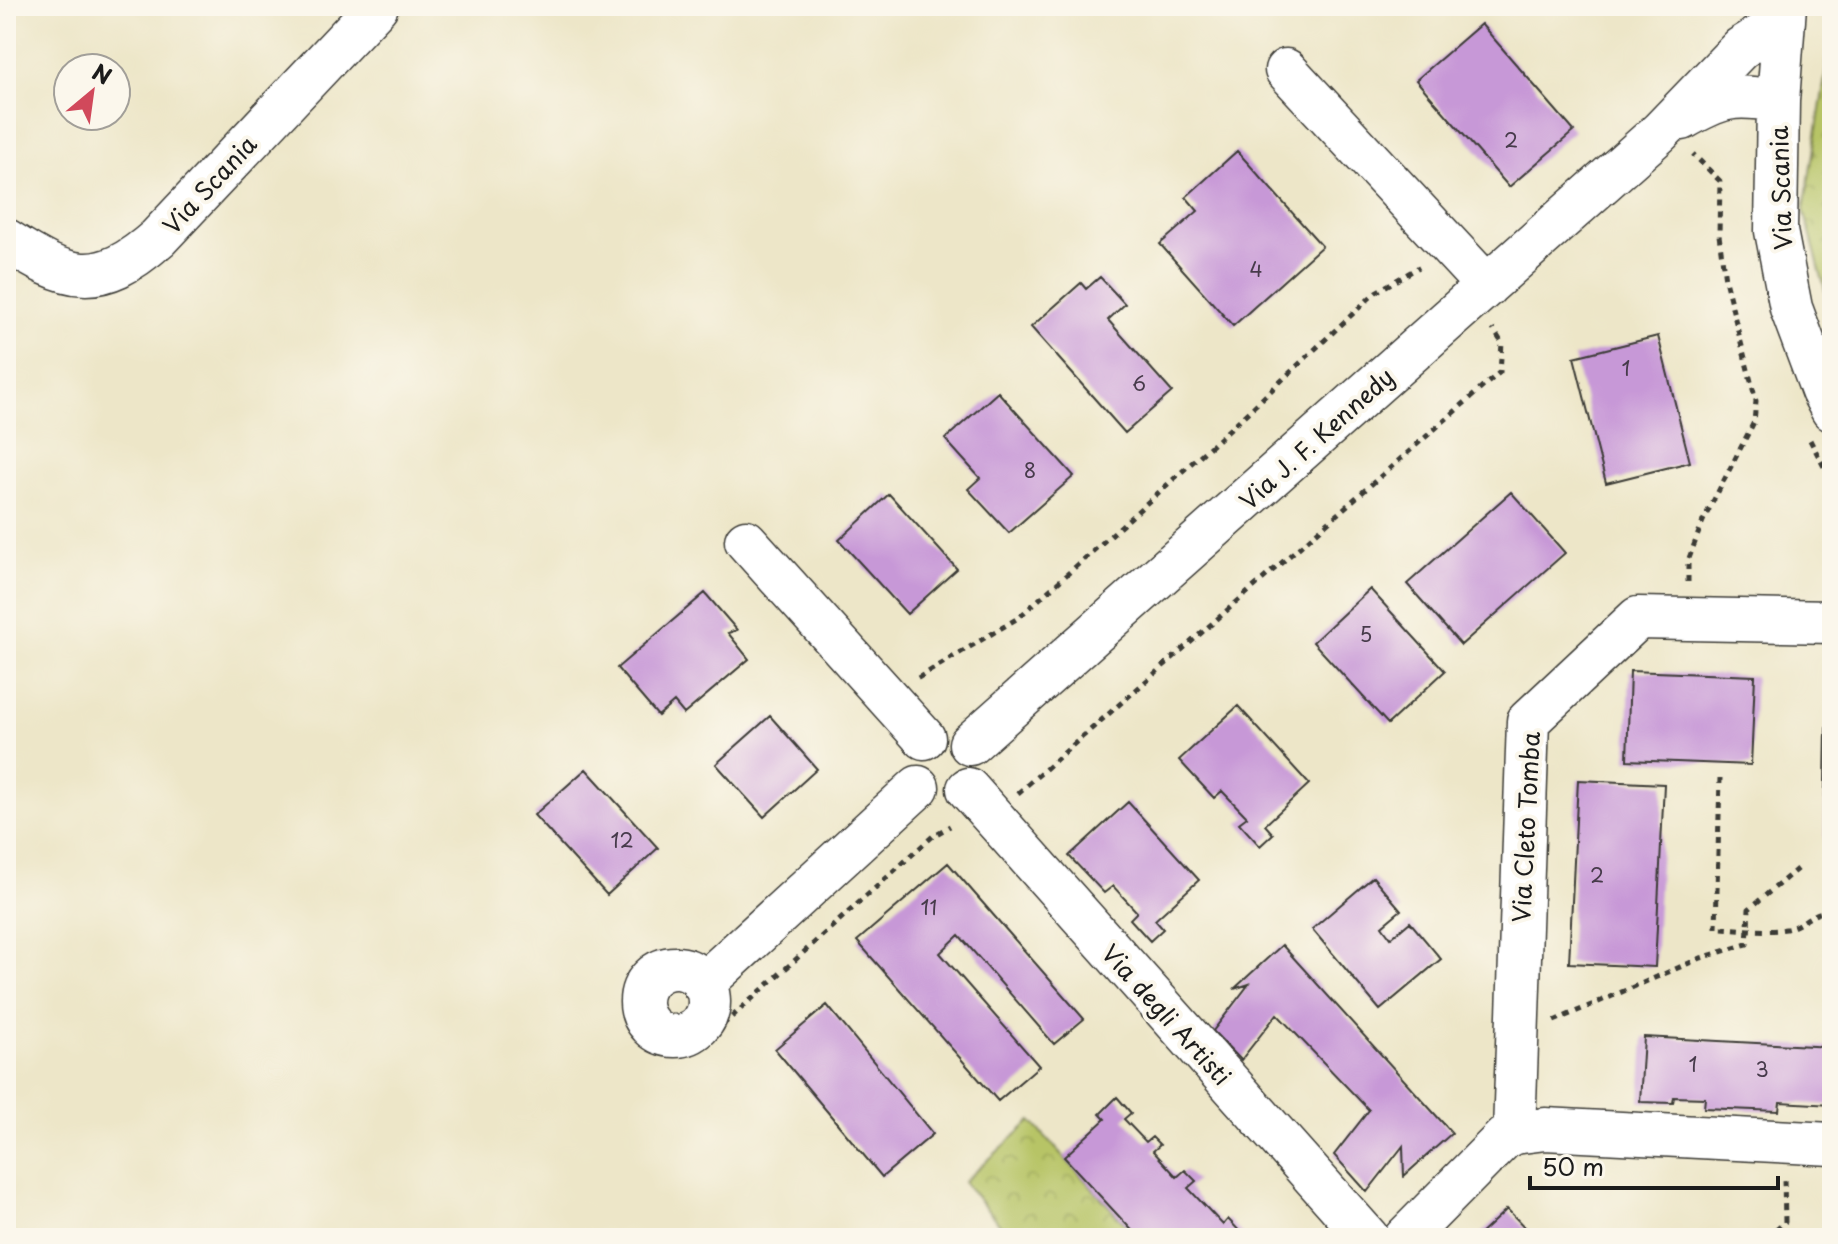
<svg xmlns="http://www.w3.org/2000/svg" width="1838" height="1244" font-family="'Playpen Sans',sans-serif">
<defs>
<pattern id="park-crowns" width="20" height="18" patternUnits="userSpaceOnUse" patternTransform="scale(2)"><rect width="20" height="18" fill="#b7c466"/><path d="M2 6a3 3 0 1 1 6 0M12 15a3 3 0 1 1 6 0" fill="none" stroke="#9da858"/></pattern>
</defs>
<rect width="100%" height="100%" fill="#fbf7ec"/>
<filter id="ink" filterUnits="userSpaceOnUse"><feTurbulence type="fractalNoise" baseFrequency=".0125" numOctaves="2"/><feDisplacementMap in="SourceGraphic" scale="16" xChannelSelector="R" yChannelSelector="G"/><feConvolveMatrix kernelMatrix="1 2 1 2 8 2 1 2 1" color-interpolation-filters="sRGB"/></filter>
<filter id="wash" filterUnits="userSpaceOnUse"><feTurbulence type="fractalNoise" baseFrequency=".006" numOctaves="4" result="noise"/><feDisplacementMap in="SourceGraphic" scale="32" xChannelSelector="R" yChannelSelector="G"/><feGaussianBlur stdDeviation="1.8" result="paint"/><feColorMatrix in="noise" values="0 0 0 0 0 0 0 0 0 0 0 0 0 0 0 0 0 1.4 0 .05"/><feComposite in="paint" operator="in"/></filter>
<g filter="url(#wash)">
<rect width="100%" height="100%" fill="#ede6c8"/>
<path fill="url(#park-crowns)" stroke="#6a7041" stroke-width="2" d="M1832,34V316L1804,210Z
M1031,1121L1138,1238H1011L964,1182Z"/>
<g id="blocks">
<path fill="#c798d7" d="M1481,24L1574,131L1509,187L1416,80Z
M1237,151L1322,246L1233,326L1160,244L1198,211L1186,197Z
M1100,277L1125,304L1108,320L1172,392L1125,433L1031,327L1081,283L1086,289Z
M1658,336L1690,462L1606,483L1574,357Z
M998,392L1074,476L1009,533L968,489L980,478L945,439Z
M1511,492L1565,553L1461,645L1407,584Z
M889,494L957,569L907,614L839,540Z
M1370,589L1445,671L1388,724L1313,642Z
M705,593L737,630L728,633L749,659L684,714L674,702L658,716L617,668Z
M1630,671L1755,676L1751,765L1627,760Z
M1238,706L1309,784L1265,825L1273,834L1260,846L1239,823L1247,817L1222,791L1214,798L1179,760Z
M770,716L817,769L764,817L716,764Z
M1826,728H1832V845H1824Z
M586,769L658,848L607,895L534,815Z
M1578,780L1664,784L1655,967L1569,963Z
M1128,802L1199,880L1155,920L1163,929L1150,941L1130,919L1137,912L1113,886L1104,893L1069,856Z
M948,863L1084,1019L1054,1044L959,935L940,953L1039,1066L998,1101L857,941Z
M1373,877L1401,910L1382,926L1391,938L1410,922L1441,959L1380,1010L1312,929Z
M1282,945L1452,1133L1404,1176L1403,1146L1367,1192L1334,1155L1369,1110L1277,1014L1241,1060L1213,1031L1249,984L1234,989Z
M827,1005L933,1134L882,1177L775,1049Z
M1644,1037L1832,1047V1105L1780,1102L1779,1111L1704,1108L1705,1098L1674,1097L1673,1103L1640,1102Z
M1117,1097L1131,1113L1124,1119L1146,1142L1152,1137L1160,1145L1153,1151L1177,1177L1185,1170L1196,1181L1188,1188L1223,1225L1228,1219L1246,1238H1139L1064,1157L1105,1119L1100,1114Z
M1507,1209L1535,1238H1476Z"/>
</g>
</g>
<g filter="url(#ink)">
<use href="#blocks" fill-opacity="0" stroke="#3b3a36" stroke-width="2"/>
<g fill="none" stroke-linecap="round" stroke-linejoin="round">
<g stroke="#3b3a36" stroke-width="45">
<path id="minor" d="M1785,6L1778,101L1776,231L1791,308L1822,391L1832,410
M1286,70L1487,286
M1682,119C1722,96 1733,94 1778,101
M6,240C68,280 98,291 158,238L377,6
M746,541L924,738
M970,744L1660,132L1741,48L1784,21
M968,789L1368,1238
M641 1002a34 34 0 1 1 68 0a34 34 0 1 1-68 0Z
M703,984L918,787
M1514,1133L1528,721L1638,618L1832,622
M1405,1238L1504,1138L1514,1133L1545,1129L1832,1144"/>
</g>
<path stroke="#3b3a36" stroke-width="5" stroke-dasharray="6 6" stroke-linecap="butt" d="M1810,440L1832,482
M1688,582V561L1703,521L1754,422L1756,401L1725,280L1719,235L1720,181L1693,154
M918,678L1018,618L1232,427L1376,292L1419,267
M1720,778L1716,928C1738,928 1764,933 1786,929C1803,926 1813,909 1832,912
M1018,793L1500,372L1502,343L1493,329
M1554,1021L1701,958L1747,944L1749,909L1797,869
M705,1041L933,836L950,826
M1767,1238L1785,1222L1784,1179"/>
<use href="#minor" stroke="#fff" stroke-width="42"/>
</g>
</g>
<g text-anchor="middle" dominant-baseline="central" stroke-width="8" stroke-linejoin="round" paint-order="stroke">
<g font-size="20" fill="#473b4b">
<text x="1511" y="140">2</text>
<text x="1256" y="269">4</text>
<text x="1626" y="368">1</text>
<text x="1139" y="383">6</text>
<text x="1030" y="470">8</text>
<text x="1366" y="634">5</text>
<text x="622" y="840">12</text>
<text x="1597" y="875">2</text>
<text x="929" y="907">11</text>
<text x="1693" y="1064">1</text>
<text x="1762" y="1069">3</text>
</g>
<g font-size="24" fill="#1c1c1c" stroke="#fbf7ec">
<text transform="translate(209 184) rotate(-47)">Via Scania</text>
<text transform="translate(1780 188) rotate(-92)">Via Scania</text>
<text transform="translate(1316 438) rotate(-42)">Via J. F. Kennedy</text>
<text transform="translate(1525 827) rotate(-87)">Via Cleto Tomba</text>
<text transform="translate(1167 1014) rotate(48)">Via degli Artisti</text>
</g>
</g>
<rect width="1838" height="1244" fill="none" stroke="#fbf7ec" stroke-width="32"/>
<g transform="translate(92 92) rotate(29)"><circle r="38" fill="#fbf7ec" stroke="#a29f99" stroke-width="2"/>
<path d="M0-6L14 30L0 20L-14 30Z" fill="#d1495b"/>
<text y="-12" font-size="22" font-weight="bold" text-anchor="middle" fill="#1c1c1c">N</text>
</g>
<path d="M1530 1176v12h248v-12" fill="none" stroke="#1c1c1c" stroke-width="4"/>
<text x="1542" y="1176" font-size="24" fill="#1c1c1c" stroke="#fbf7ec" stroke-width="6" paint-order="stroke">50 m</text>
</svg>
